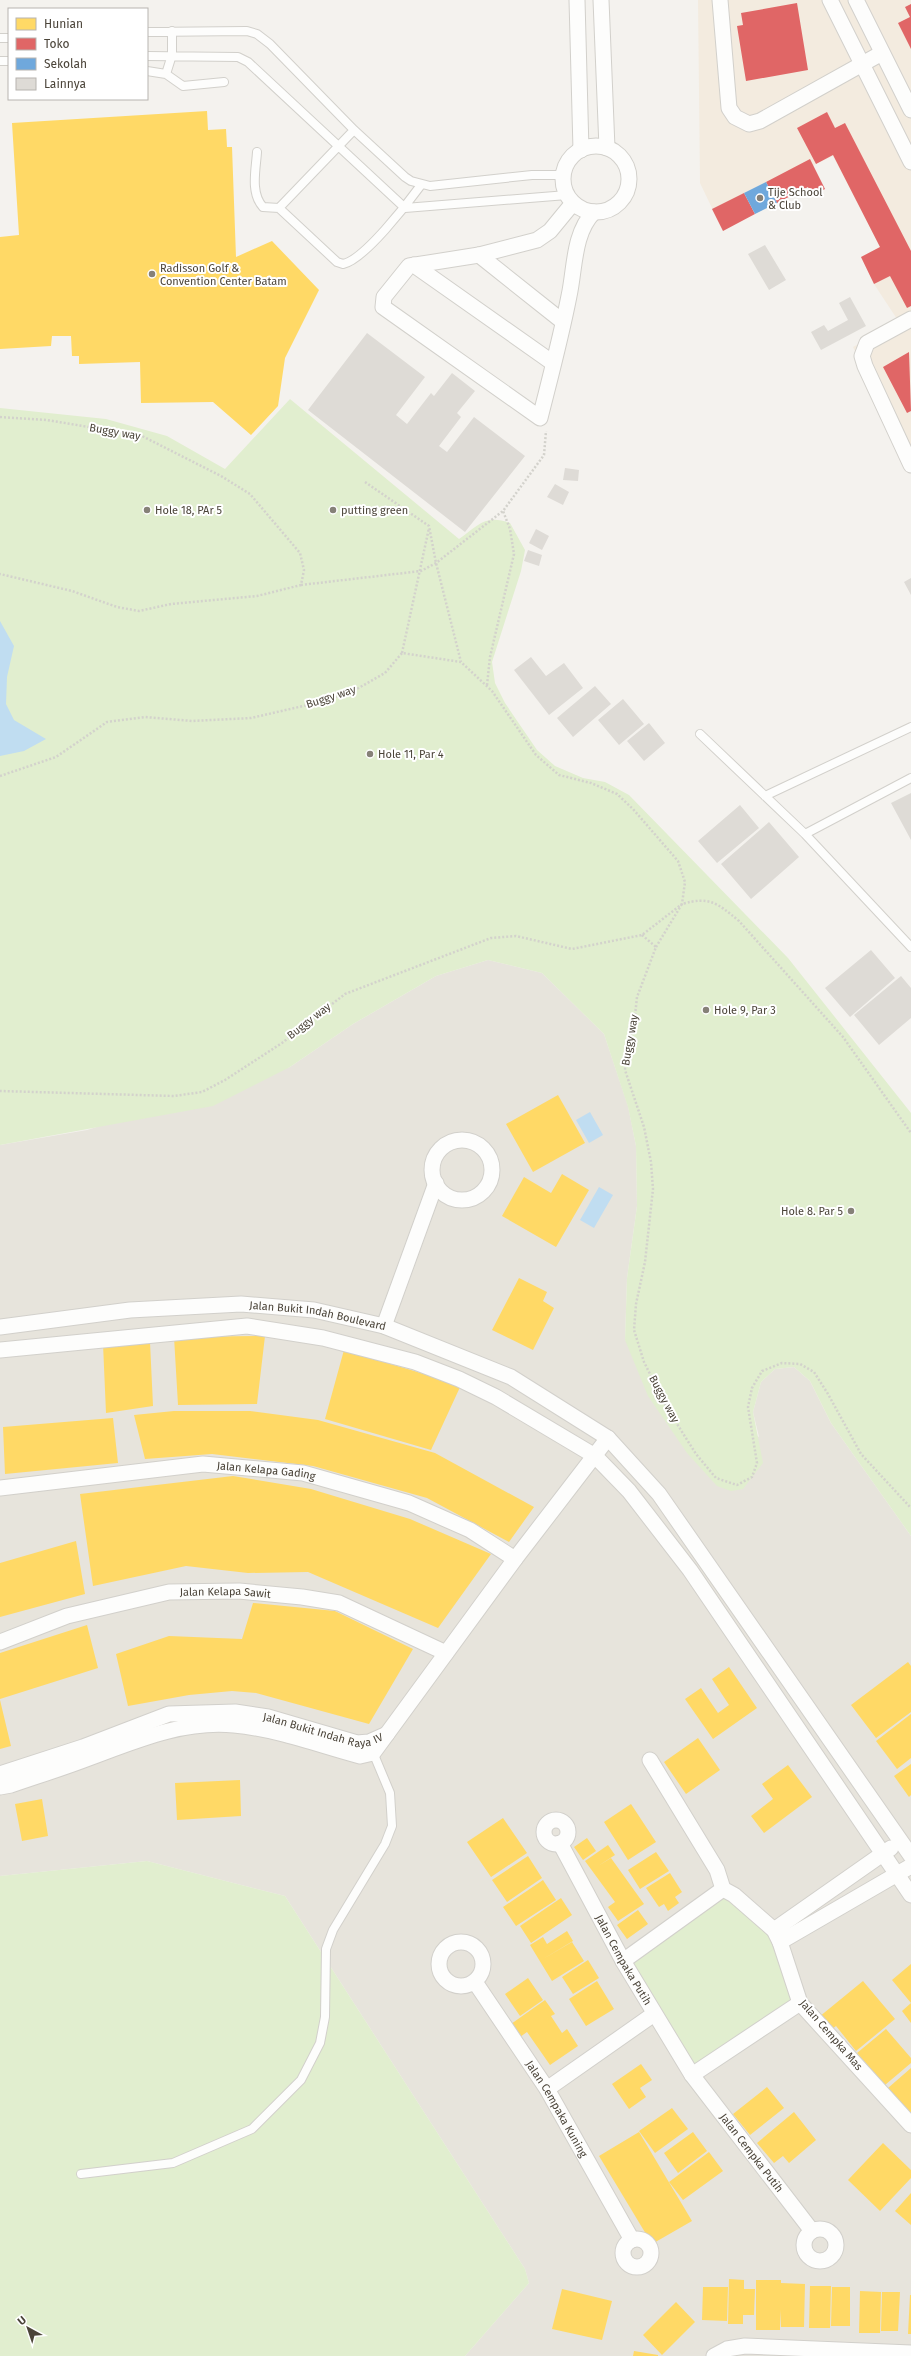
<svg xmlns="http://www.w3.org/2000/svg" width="911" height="2356" font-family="'Fira Sans',sans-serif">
<rect width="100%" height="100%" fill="#f4f2ee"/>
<path fill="#e7e4dc" d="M488,960L542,973L604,1034L628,1106L636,1146L637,1206L627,1278L625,1340L759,1437L753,1412L761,1382L775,1369L794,1367L810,1381L831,1423L911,1536V2356H465L529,2283L525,2269L285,1896L147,1861L0,1876V1145L87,1130L290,1067L353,1024L436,976Z"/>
<path fill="#f3ebdf" d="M698,0H911V460L853,347L899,322L874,284L861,257L880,247L833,156L816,164L723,231L700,183Z"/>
<path fill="#e1eecf" d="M290,399L459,539C479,525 485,514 510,523L525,550L521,571L492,662L495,683L505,703L537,750L555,766L583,778L605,782L629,795L788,958L911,1113V1536L831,1423L810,1381L794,1367L775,1369L761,1382L753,1412L763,1463L743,1489L731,1491L717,1486L687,1453L648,1396L625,1340L627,1278L637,1206L636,1146L628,1107L604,1034L542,973L488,960L436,976L353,1024L290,1067L213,1106L0,1145V408L106,419L167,436L225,469Z
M147,1861L285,1896L525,2269L529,2283L465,2356H0V1876Z
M737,1889L771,1933L796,2000L692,2073L624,1960Z"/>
<path fill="#c0ddf1" d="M0,621L14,646L7,677L6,704L14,720L46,739L24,751L0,756Z
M590,1112L603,1135L589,1143L576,1120Z
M599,1187L613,1195L594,1228L580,1220Z"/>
<path fill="#ffd966" d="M207,111L208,130L226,129L227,147H232L236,257L272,241L319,290L285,358L278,406L251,435L213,402L141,403L140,362L79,364V356H72L71,336H52L51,346L0,349V237L19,235L12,123Z
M558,1095L585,1143L533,1172L506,1124Z
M562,1174L589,1190L556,1247L502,1216L524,1177L551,1193Z
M519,1278L547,1292L543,1301L554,1308L533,1350L492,1330Z
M265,1336L257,1404L178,1405L174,1337Z
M150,1342L153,1406L106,1413L103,1344Z
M344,1350L461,1385L431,1450L325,1419Z
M174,1411H250L318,1420L435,1453L534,1507L509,1542L427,1498L313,1466L212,1454L145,1459L134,1415Z
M113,1418L118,1463L5,1474L3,1427Z
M233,1476L311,1489L410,1519L491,1554L438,1628L308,1572L248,1573L186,1566L93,1586L80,1494Z
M76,1541L85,1594L0,1617V1563Z
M253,1603L335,1611L413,1649L369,1724L256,1693L232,1691L189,1695L128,1706L116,1654L169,1636L242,1639Z
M87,1625L98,1668L0,1699V1653Z
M908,1662L911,1666V1712L876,1738L851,1705Z
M729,1667L757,1708L713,1739L685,1699L701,1688L718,1713L729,1705L712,1679Z
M0,1700L11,1746L0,1749Z
M911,1714V1758L897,1769L876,1741Z
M698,1738L720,1770L686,1794L664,1762Z
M911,1764V1795L909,1797L894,1776Z
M788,1765L812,1797L764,1833L751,1816L773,1799L762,1784Z
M240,1780L241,1816L177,1820L175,1783Z
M42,1799L48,1836L22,1841L15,1804Z
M631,1804L656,1842L628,1860L604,1822Z
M503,1818L527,1853L491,1877L467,1842Z
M587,1838L596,1851L583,1860L574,1847Z
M608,1845L615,1855L598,1866L611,1858L644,1904L618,1921L608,1907L615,1902L585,1861Z
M656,1852L669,1871L640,1889L628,1870Z
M528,1856L542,1878L507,1902L492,1880Z
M670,1873L682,1892L675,1897L679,1903L668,1911L664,1904L659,1907L646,1888Z
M543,1880L556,1900L516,1926L503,1907Z
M561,1898L572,1915L531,1943L520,1926Z
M638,1910L648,1924L627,1939L617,1925Z
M567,1931L573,1941L543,1959L572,1942L584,1961L552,1981L530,1945L543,1937L547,1944Z
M588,1960L599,1978L573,1994L562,1977Z
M911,1964V2003L892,1980Z
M528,1978L543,2000L520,2016L505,1994Z
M597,1981L614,2009L586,2026L569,1999Z
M863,1981L895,2019L856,2051L836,2026L830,2031L819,2017Z
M545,2000L555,2014L551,2016L562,2033L567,2029L578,2046L550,2065L527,2032L520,2037L511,2024Z
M911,2003V2023L902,2011Z
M886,2029L911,2058V2063L885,2085L857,2053Z
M641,2064L652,2080L640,2088L646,2097L629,2109L612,2084Z
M911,2068V2115L888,2088Z
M767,2087L784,2108L750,2135L733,2114Z
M672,2108L688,2129L655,2153L639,2131Z
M794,2112L816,2140L789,2163L783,2156L774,2163L757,2143Z
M639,2132L692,2221L652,2244L599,2156Z
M693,2132L707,2151L678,2173L664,2153Z
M883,2143L911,2170V2178L880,2211L848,2180Z
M709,2152L723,2171L683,2200L669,2182Z
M911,2193V2225L895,2211Z
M729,2279L744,2280V2289H755L754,2315H743V2324H728Z
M756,2280H781V2283L805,2284L804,2327H781L780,2310V2330H756Z
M810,2286H831L830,2328H809Z
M703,2287H728L727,2321L702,2320Z
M832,2287H850V2326H831Z
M562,2289L612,2301L602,2340L552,2329Z
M860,2291L881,2292L880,2333H859Z
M882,2292H900L898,2331H881Z
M910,2295H911V2334H908Z
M676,2302L695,2322L662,2355L643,2335Z
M634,2351L658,2355V2356H633Z"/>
<path fill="#e06666" d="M797,3L808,70L746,81L737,26L743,25L741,13Z
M911,4V49L898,23L910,17L905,7Z
M827,112L835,128L845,123L911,251V306L907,308L890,276L874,284L861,257L880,247L833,155L816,164L797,128Z
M810,159L825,189L812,196L808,187L777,203L766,182Z
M744,193L755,214L723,231L712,209Z
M909,352L911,411L907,413L883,367Z"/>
<path fill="#6fa8dc" d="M766,182L777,203L755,214L744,193Z"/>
<path fill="#dedbd6" d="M765,245L786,280L769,290L748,254Z
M850,297L866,326L821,350L811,332L824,325L828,331L848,320L839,303Z
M367,333L425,377L396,415L407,424L431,393L434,396L452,373L475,391L457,413L461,417L439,446L447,452L474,417L525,456L465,532L308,410Z
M565,468L579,470L578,481L563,480Z
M555,484L569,492L563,505L547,497Z
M536,529L549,536L542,550L529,543Z
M528,550L542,555L539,566L524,561Z
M911,578V595L904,582Z
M531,657L546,676L564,663L583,688L549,715L514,670Z
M595,686L611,704L573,737L557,718Z
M623,699L644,724L619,745L598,720Z
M649,723L665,743L644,761L627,741Z
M911,793V840L891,803Z
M740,805L759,828L717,863L698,841Z
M769,822L799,857L751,899L721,864Z
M871,950L895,978L850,1017L825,988Z
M901,976L911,988V1018L879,1045L854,1015Z"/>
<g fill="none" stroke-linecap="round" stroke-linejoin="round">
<g stroke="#d2d0cb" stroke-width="10">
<path id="service" d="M147,32L247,31L257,34L270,44L354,130L405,177L411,181L430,186L532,175H563
M0,38H9
M147,56L238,57L248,62L405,208L567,195
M0,61H9
M147,71L166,74L183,86L224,82
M166,74L172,55V31
M257,152C256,169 250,193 263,207L279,208L337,262L343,264C364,260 408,203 421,185
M279,208L354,130
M700,734L805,834L911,947
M765,796L911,727
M805,834L911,778
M81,2174L173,2163L252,2129L301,2080L320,2043L325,2017L326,1949L333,1930L385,1844L392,1826L390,1793L372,1750"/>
</g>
<g stroke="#d2d0cb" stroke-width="17">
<g id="minor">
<path d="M577,0L581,150"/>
<path d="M601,0L607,148"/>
<path d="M720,0L729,108L735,117L749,124L760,121L882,53"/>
<path d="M830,0L911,162"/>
<path d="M856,0L911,110"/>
<circle cx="596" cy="179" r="33"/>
<path d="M573,203L550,231L537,240L479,255L409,266L384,297L383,307L540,418C550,378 561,337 569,296C575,269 573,233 594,212"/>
<path d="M479,255L562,321"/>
<path d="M414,265L553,363"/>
<path d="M911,319L867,343L862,356L865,366L911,465"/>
<circle cx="462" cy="1170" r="30"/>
<path d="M384,1326L436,1183"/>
<path id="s1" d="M0,1327L130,1310L241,1304L314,1310L384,1326L511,1377L608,1438L659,1494L911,1856"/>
<path d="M0,1350L247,1326L323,1338L415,1362L459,1379L496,1397L595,1456L629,1491L690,1570L911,1895"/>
<path id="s2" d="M0,1488L203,1464L303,1473L409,1503L470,1530L515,1559"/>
<path id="s3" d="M0,1642L67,1616L169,1592L239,1591L302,1597L339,1603L446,1653"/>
<path d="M650,1760L717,1870L723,1889L734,1895L774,1930L780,1942L800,2003L911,2125"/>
<path id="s4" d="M0,1774L83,1747L169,1714L235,1712L268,1717L357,1743L369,1742L387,1734"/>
<path d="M0,1787L11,1785C37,1776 63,1768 89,1758C135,1741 183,1720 234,1725C277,1729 319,1745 360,1756L373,1753L515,1559L608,1438"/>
<circle cx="556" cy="1832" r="12"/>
<path id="s5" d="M560,1843L623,1961L692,2075L812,2231"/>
<path d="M774,1930L891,1848"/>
<circle cx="461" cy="1964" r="22"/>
<path d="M780,1942L911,1866"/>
<path d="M623,1961L723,1889"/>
<path id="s6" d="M475,1982L547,2089L632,2240"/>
<path d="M692,2075L800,2003"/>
<path d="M547,2089L654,2014"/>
<circle cx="820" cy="2245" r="16"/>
<circle cx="637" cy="2253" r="14"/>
<path d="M714,2356L727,2349L745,2346L911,2353"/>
</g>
</g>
<path stroke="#d3d2cc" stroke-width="2.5" stroke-dasharray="2 2" stroke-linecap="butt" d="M0,417L47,420L142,436L221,476L250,494L300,553L304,570L301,585L257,596L171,604L139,611L117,607L72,591L0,574
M365,482L429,526L436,563L461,662
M301,585L421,571L436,563L503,511L544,455L546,431
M402,653L429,528
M487,685L490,657L514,554L510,529L503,511
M0,776L56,757L107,722L145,717L192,721L251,718L325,701L355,690L385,673L402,653L461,662L492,691L536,755L559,775L591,783L617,794L633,809L678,861L685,882L682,904L642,935L572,949L516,936L491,938L345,994L282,1043L225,1080L202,1092L174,1096L0,1091
M642,935L656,947L637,997L634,1025L626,1050L625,1070L644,1127L651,1162L653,1189L645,1262L636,1304L634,1330L644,1362L667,1408L696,1454L716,1478L737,1485L752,1477L757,1463L748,1407L752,1388L762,1371L782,1363L800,1364L814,1372L828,1394L861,1454L911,1508
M656,947L682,904C710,896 717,903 739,921L843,1037L911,1133"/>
<use href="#service" stroke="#fdfdfc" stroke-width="8"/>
<use href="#minor" stroke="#fdfdfc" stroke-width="15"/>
</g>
<g fill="#868178" stroke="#fff" stroke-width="1.5">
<circle cx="760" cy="198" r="4"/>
<circle cx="152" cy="274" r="4"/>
<circle cx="147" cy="510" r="4"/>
<circle cx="333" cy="510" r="4"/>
<circle cx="370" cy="754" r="4"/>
<circle cx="706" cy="1010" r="4"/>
<circle cx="851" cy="1211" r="4"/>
</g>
<g text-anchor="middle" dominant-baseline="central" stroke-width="4" stroke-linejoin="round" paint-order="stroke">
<g font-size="11" fill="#4b4439" stroke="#fff" text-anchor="start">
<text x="768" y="192">Tije School<tspan x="768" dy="13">&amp; Club</tspan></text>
<text x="160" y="268">Radisson Golf &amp;<tspan x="160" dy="13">Convention Center Batam</tspan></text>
<text x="155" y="510">Hole 18, PAr 5</text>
<text x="341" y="510">putting green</text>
<text x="378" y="754">Hole 11, Par 4</text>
<text x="714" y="1010">Hole 9, Par 3</text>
<text x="843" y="1211" text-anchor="end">Hole 8. Par 5</text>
</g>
<g font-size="11" fill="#4b4439" stroke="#fff">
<text transform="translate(115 432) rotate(10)">Buggy way</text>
<text transform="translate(331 697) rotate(-18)">Buggy way</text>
<text transform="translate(309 1021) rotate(-38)">Buggy way</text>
<text transform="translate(630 1040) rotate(-80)">Buggy way</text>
<text stroke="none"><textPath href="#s1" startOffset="320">Jalan Bukit Indah Boulevard</textPath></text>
<text transform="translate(664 1399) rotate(62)">Buggy way</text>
<text stroke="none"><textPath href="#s2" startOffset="268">Jalan Kelapa Gading</textPath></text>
<text stroke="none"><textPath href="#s3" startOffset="233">Jalan Kelapa Sawit</textPath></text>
<text stroke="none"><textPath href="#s4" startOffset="336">Jalan Bukit Indah Raya IV</textPath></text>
<text stroke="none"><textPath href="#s5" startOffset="133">Jalan Cempaka Putih</textPath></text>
<text transform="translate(831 2035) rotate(49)">Jalan Cempka Mas</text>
<text stroke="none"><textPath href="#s6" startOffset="151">Jalan Cempaka Kuning</textPath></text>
<text stroke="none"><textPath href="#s5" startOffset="365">Jalan Cempka Putih</textPath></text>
</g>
</g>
<rect x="8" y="8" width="140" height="92" fill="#ffffff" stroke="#b7b4b0"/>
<rect x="16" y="18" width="20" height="12" fill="#ffd966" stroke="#b7b4b0"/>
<text x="44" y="28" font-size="12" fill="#4b4439">Hunian</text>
<rect x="16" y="38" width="20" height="12" fill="#e06666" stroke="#b7b4b0"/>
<text x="44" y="48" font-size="12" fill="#4b4439">Toko</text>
<rect x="16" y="58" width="20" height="12" fill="#6fa8dc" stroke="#b7b4b0"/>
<text x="44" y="68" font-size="12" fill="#4b4439">Sekolah</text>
<rect x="16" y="78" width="20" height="12" fill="#dedbd6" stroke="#b7b4b0"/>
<text x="44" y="88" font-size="12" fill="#4b4439">Lainnya</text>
<g transform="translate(28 2328) rotate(320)" stroke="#ffffff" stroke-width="3" paint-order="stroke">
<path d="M0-3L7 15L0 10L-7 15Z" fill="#4b4439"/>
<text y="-6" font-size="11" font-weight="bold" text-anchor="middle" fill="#4b4439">U</text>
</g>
</svg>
